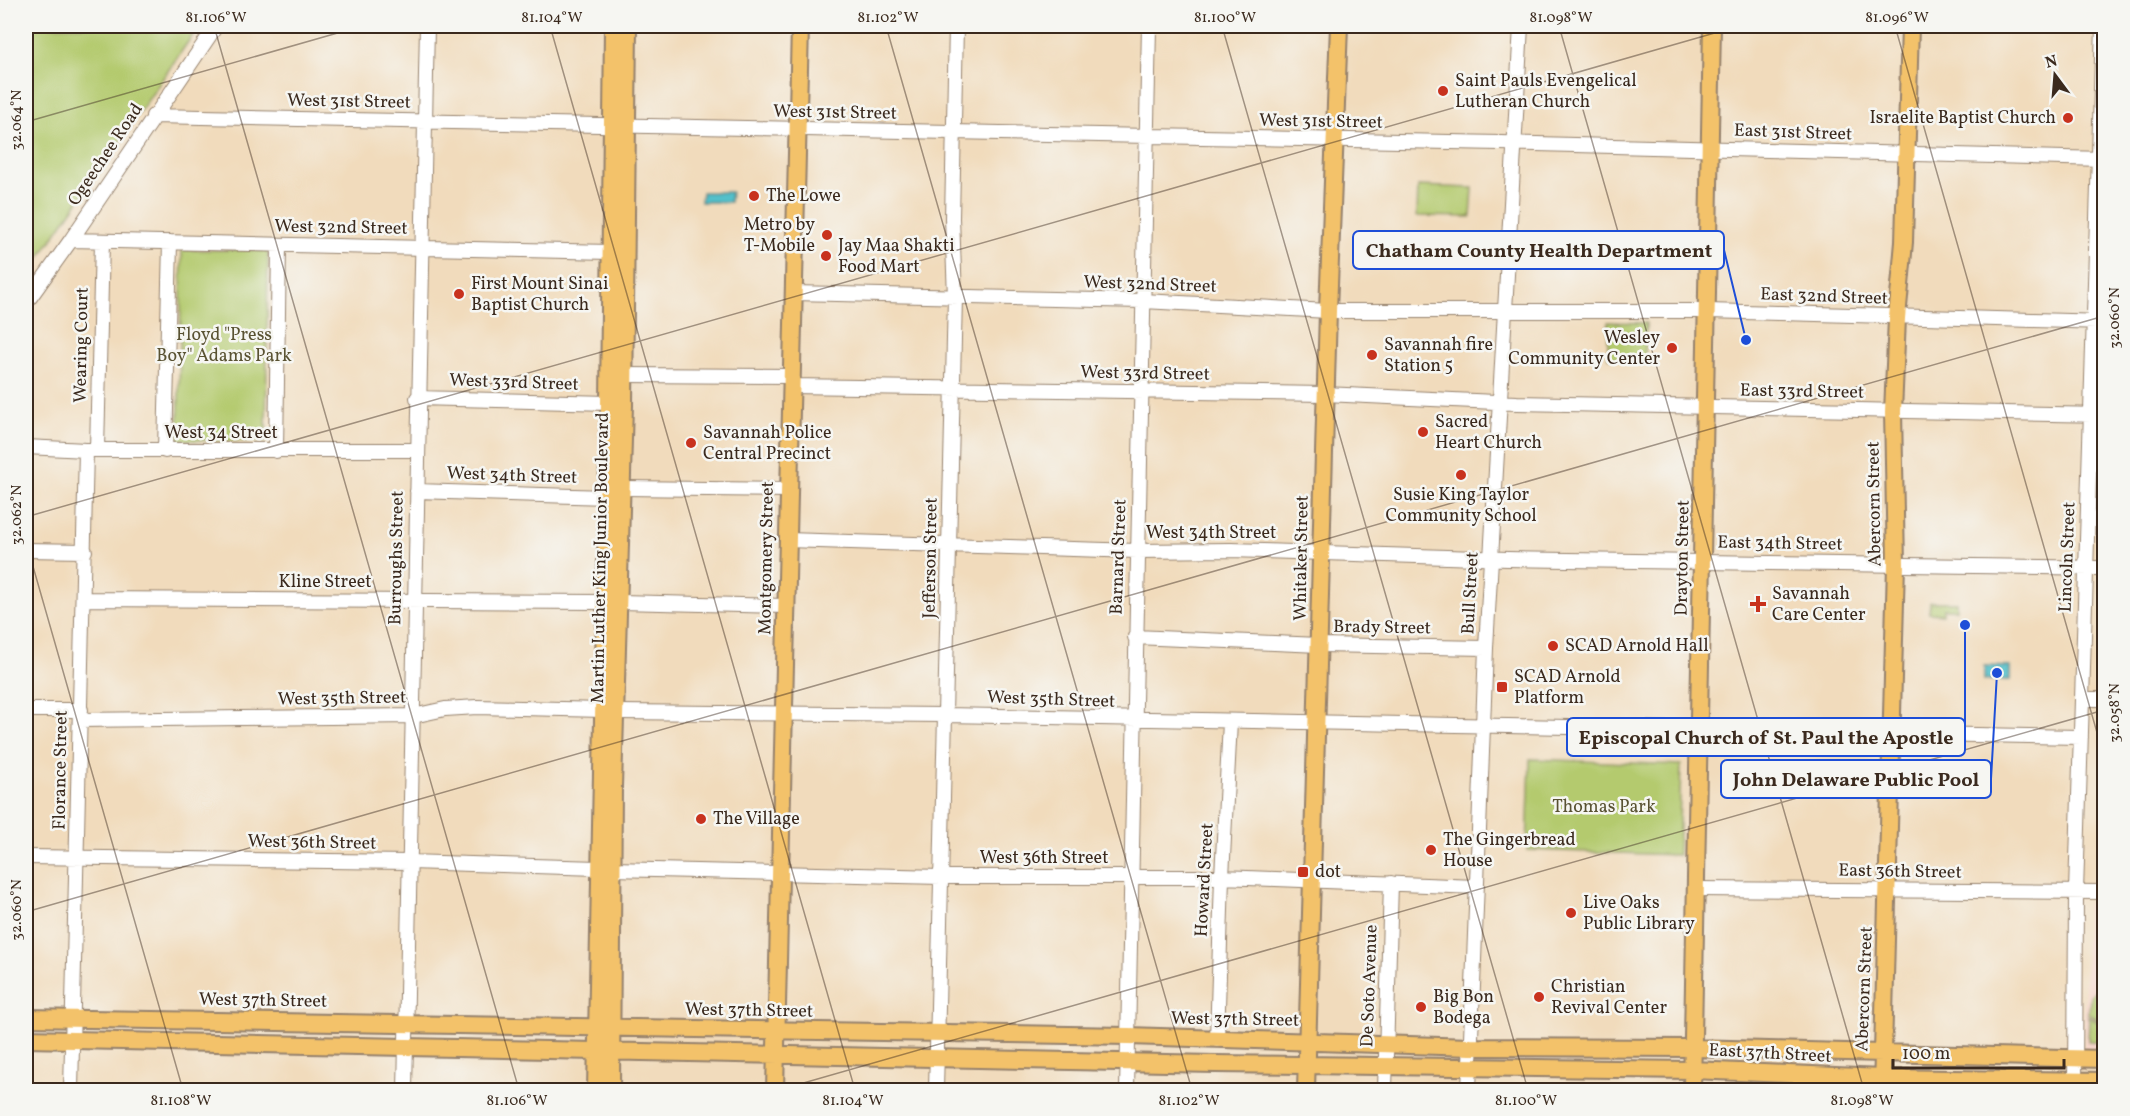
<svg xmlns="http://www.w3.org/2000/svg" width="2130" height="1116" font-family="Vollkorn,serif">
<rect width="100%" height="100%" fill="#f6f6f2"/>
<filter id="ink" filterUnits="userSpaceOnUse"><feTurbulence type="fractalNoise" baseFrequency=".0167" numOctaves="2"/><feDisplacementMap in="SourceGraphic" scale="12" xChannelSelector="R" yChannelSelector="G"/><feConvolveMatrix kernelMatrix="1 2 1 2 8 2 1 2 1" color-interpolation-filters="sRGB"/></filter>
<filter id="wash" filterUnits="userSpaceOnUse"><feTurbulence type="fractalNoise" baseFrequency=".008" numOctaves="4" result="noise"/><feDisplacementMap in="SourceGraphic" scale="24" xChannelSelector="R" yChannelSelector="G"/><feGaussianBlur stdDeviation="1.35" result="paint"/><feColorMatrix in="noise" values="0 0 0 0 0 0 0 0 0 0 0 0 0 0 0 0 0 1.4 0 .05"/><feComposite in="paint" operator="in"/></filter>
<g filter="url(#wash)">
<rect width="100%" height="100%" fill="#f1dbbc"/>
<path fill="#f6d1c6" d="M2104,903V1053H2084L2087,904Z"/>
<path fill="#b4ca6e" stroke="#787a46" stroke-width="1.5" d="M26,26H199L26,277Z
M1418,186L1473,188L1471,217L1417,216Z
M182,250H268L266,442L178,440Z
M1608,322L1646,323L1645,357L1608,358Z
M1930,602H1956V609H1943V614L1929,613Z
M1530,759L1681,765L1678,855L1527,850Z
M2104,984V1023L2089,1014L2090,996Z
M2089,1017L2104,1025V1042L2088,1041Z"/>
<path fill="#52c0ca" stroke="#467574" stroke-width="1.5" d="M702,192H731L730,202H701Z
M1984,666L2010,667V680H1984Z"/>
</g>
<g filter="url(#ink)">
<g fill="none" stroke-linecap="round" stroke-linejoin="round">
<g stroke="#96826d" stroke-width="16">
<path id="minor" d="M153,116L1500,143L2104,159
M71,240L610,252
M793,293L1143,301L1328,311H1708L2104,322
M26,303L71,240L216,26
M625,375L791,376
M791,386L1325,394L1517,403L2104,415
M417,398L609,403
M26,447L86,450H416
M97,450L102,241
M165,451L170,242
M276,451L279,245
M623,488L788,490
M417,491L606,497
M787,540L1137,551L1231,550L1508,559L2104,568
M26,550L85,551
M83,599L603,602
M620,602L785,606
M1135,637L1319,645L1486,648
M2082,699H2104
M26,710H81
M617,712L945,715L2081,737
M80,720L413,716L445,709L477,707L603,710
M26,857L410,862L598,868
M612,869L941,877H1222L1476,887
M1696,889L2104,892
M1217,1040L1222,877L1230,722
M71,1090L86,450
M405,1090L427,26
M936,1090L955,297L952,218L956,26
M1127,1090L1149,26
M1385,1090L1391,883
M1469,1090L1486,648L1521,26
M2075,1090L2076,892L2103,26"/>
</g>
<g stroke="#96826d" stroke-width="20">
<path id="major" d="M26,1018L1128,1036L1471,1047L1693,1048L2104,1059
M26,1039L1215,1064L1692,1070L1882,1078L2104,1081
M596,1090L609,403L613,26
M611,1090L613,787L624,405L628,26
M775,1090L800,26
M1306,1090L1328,311L1339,26
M1692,1090L1712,26
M1882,1090L1896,564L1893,412L1897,318L1904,242L1910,26"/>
</g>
<use href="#minor" stroke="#fff" stroke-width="14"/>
<use href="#major" stroke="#f3c26a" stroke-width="16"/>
</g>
</g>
<path fill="none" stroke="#3b2a1e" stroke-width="1.5" stroke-opacity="0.45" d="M214,26L519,1090M550,26L855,1090M886,26L1192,1090M1222,26L1528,1090M1559,26L1864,1090M1895,26L2104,757M26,122L362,26M26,517L1739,26M26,542L183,1090M26,912L2104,316M779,1090L2104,710"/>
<g fill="#c8321e" stroke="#f6f6f2" stroke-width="2">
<circle cx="1443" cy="91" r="6"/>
<circle cx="2068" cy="118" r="6"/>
<circle cx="754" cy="196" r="6"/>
<circle cx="827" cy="235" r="6"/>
<circle cx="826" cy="256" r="6"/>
<circle cx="459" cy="294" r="6"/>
<circle cx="1672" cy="348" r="6"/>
<circle cx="1372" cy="355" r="6"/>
<circle cx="1423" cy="432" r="6"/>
<circle cx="691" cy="443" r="6"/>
<circle cx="1461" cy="475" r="6"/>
<path d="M1755 595h6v6h6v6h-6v6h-6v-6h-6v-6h6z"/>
<circle cx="1553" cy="646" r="6"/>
<rect x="1496" y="681" width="12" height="12" rx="3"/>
<circle cx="701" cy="819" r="6"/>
<circle cx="1431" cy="850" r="6"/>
<rect x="1297" y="866" width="12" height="12" rx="3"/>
<circle cx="1571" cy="913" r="6"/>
<circle cx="1539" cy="997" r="6"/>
<circle cx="1421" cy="1007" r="6"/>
</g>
<g text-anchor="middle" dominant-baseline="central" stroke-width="5" stroke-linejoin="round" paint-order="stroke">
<g font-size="18" fill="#3b2a1e" stroke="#f6f6f2" text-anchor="start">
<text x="1455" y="81">Saint Pauls Evengelical<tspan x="1455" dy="21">Lutheran Church</tspan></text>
<text x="2056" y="118" text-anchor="end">Israelite Baptist Church</text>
<text x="766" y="196">The Lowe</text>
<text x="815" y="225" text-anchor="end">Metro by<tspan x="815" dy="21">T-Mobile</tspan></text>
<text x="838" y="246">Jay Maa Shakti<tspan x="838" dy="21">Food Mart</tspan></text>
<text x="471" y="284">First Mount Sinai<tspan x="471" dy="21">Baptist Church</tspan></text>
<text x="1660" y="338" text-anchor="end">Wesley<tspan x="1660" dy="21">Community Center</tspan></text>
<text x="1384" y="345">Savannah fire<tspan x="1384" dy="21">Station 5</tspan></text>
<text x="1435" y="422">Sacred<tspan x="1435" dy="21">Heart Church</tspan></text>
<text x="703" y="433">Savannah Police<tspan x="703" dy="21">Central Precinct</tspan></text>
<text x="1461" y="495" text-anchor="middle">Susie King Taylor<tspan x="1461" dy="21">Community School</tspan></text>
<text x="1772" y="594">Savannah<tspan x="1772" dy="21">Care Center</tspan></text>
<text x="1565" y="646">SCAD Arnold Hall</text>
<text x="1514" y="677">SCAD Arnold<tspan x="1514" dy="21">Platform</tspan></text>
<text x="713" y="819">The Village</text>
<text x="1443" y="840">The Gingerbread<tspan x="1443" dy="21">House</tspan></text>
<text x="1315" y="872">dot</text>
<text x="1583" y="903">Live Oaks<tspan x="1583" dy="21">Public Library</tspan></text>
<text x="1551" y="987">Christian<tspan x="1551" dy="21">Revival Center</tspan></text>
<text x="1433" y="997">Big Bon<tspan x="1433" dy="21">Bodega</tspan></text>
</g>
<g font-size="18" fill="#3b2a1e" stroke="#f6f6f2">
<text transform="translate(349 102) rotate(1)">West 31st Street</text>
<text transform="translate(835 113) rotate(1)">West 31st Street</text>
<text transform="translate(1321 122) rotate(1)">West 31st Street</text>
<text transform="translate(1793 133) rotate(2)">East 31st Street</text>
<text transform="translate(106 155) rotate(-56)">Ogeechee Road</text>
<text transform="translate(341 228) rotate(1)">West 32nd Street</text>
<text transform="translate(1150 285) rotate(2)">West 32nd Street</text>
<text transform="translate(1824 297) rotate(2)">East 32nd Street</text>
<text transform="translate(82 345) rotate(-89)">Wearing Court</text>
<text transform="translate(1145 374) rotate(1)">West 33rd Street</text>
<text transform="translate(514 383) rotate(2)">West 33rd Street</text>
<text transform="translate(1802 392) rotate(1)">East 33rd Street</text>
<text x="221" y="433">West 34 Street</text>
<text transform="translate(512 476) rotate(2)">West 34th Street</text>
<text transform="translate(1875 504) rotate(-91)">Abercorn Street</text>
<text x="1211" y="533">West 34th Street</text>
<text transform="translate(1780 544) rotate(1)">East 34th Street</text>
<text transform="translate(1119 557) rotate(-88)">Barnard Street</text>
<text transform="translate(2068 557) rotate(-88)">Lincoln Street</text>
<text transform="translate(397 558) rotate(-89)">Burroughs Street</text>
<text transform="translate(601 558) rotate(-89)">Martin Luther King Junior Boulevard</text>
<text transform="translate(767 558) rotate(-89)">Montgomery Street</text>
<text transform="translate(931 558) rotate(-89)">Jefferson Street</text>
<text transform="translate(1302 558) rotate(-89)">Whitaker Street</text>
<text transform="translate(1683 558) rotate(-89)">Drayton Street</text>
<text x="325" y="582">Kline Street</text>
<text transform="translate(1471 593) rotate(-87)">Bull Street</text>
<text transform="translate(1382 628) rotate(1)">Brady Street</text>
<text transform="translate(342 699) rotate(-1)">West 35th Street</text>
<text transform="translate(1051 700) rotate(2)">West 35th Street</text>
<text transform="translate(61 770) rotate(-89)">Florance Street</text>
<text transform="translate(312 843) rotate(1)">West 36th Street</text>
<text x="1044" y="858">West 36th Street</text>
<text transform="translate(1900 872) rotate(1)">East 36th Street</text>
<text transform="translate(1205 880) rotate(-87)">Howard Street</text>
<text transform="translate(1370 986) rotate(-88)">De Soto Avenue</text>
<text transform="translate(1865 989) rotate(-88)">Abercorn Street</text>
<text transform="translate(263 1001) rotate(1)">West 37th Street</text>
<text transform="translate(749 1011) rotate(1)">West 37th Street</text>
<text transform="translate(1235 1020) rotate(1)">West 37th Street</text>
<text transform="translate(1770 1054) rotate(3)">East 37th Street</text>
</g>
<g font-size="18" fill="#595232" stroke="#f6f6f2">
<text x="224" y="335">Floyd "Press<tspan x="224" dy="21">Boy" Adams Park</tspan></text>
<text x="1604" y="807">Thomas Park</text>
</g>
</g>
<path fill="none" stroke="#1d4ed8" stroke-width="2" d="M1746 340L1724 250M1965 625L1965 737M1997 673L1991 779"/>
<g fill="#1d4ed8" stroke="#f6f6f2" stroke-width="2">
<circle cx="1746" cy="340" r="6"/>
<circle cx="1965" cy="625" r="6"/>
<circle cx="1997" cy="673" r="6"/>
</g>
<g fill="#f6f6f2" stroke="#1d4ed8" stroke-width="2">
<rect x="1353" y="231" width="371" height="38" rx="6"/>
<rect x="1567" y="718" width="398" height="38" rx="6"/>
<rect x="1721" y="760" width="270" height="38" rx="6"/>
</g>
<g font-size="20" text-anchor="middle" font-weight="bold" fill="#3b2a1e">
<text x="1539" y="257">Chatham County Health Department</text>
<text x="1766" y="744">Episcopal Church of St. Paul the Apostle</text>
<text x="1856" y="786">John Delaware Public Pool</text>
</g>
<rect width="2130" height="1116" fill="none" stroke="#f6f6f2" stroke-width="66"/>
<g transform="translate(2055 75) rotate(344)" stroke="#f6f6f2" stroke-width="4.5" paint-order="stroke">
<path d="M0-4.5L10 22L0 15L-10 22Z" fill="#3b2a1e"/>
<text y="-9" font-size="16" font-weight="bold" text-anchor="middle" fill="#3b2a1e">N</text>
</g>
<path d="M1893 1059v9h171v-9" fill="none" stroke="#3b2a1e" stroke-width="3"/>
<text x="1902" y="1059" font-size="18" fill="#3b2a1e" stroke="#f6f6f2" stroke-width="4.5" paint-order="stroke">100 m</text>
<rect x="33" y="33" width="2064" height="1050" fill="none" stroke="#3b2a1e" stroke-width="2"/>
<g font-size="15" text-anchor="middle" fill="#3b2a1e">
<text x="216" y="22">81.106°W</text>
<text x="552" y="22">81.104°W</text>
<text x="888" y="22">81.102°W</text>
<text x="1225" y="22">81.100°W</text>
<text x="1561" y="22">81.098°W</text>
<text x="1897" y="22">81.096°W</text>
<text transform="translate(16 120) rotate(-90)" y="5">32.064°N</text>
<text transform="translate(2114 318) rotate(-90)" y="5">32.060°N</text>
<text transform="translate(16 515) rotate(-90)" y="5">32.062°N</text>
<text transform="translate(2114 713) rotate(-90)" y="5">32.058°N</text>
<text transform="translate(16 910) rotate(-90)" y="5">32.060°N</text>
<text x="181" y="1105">81.108°W</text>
<text x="517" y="1105">81.106°W</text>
<text x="853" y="1105">81.104°W</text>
<text x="1189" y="1105">81.102°W</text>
<text x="1526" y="1105">81.100°W</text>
<text x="1862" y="1105">81.098°W</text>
</g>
</svg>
